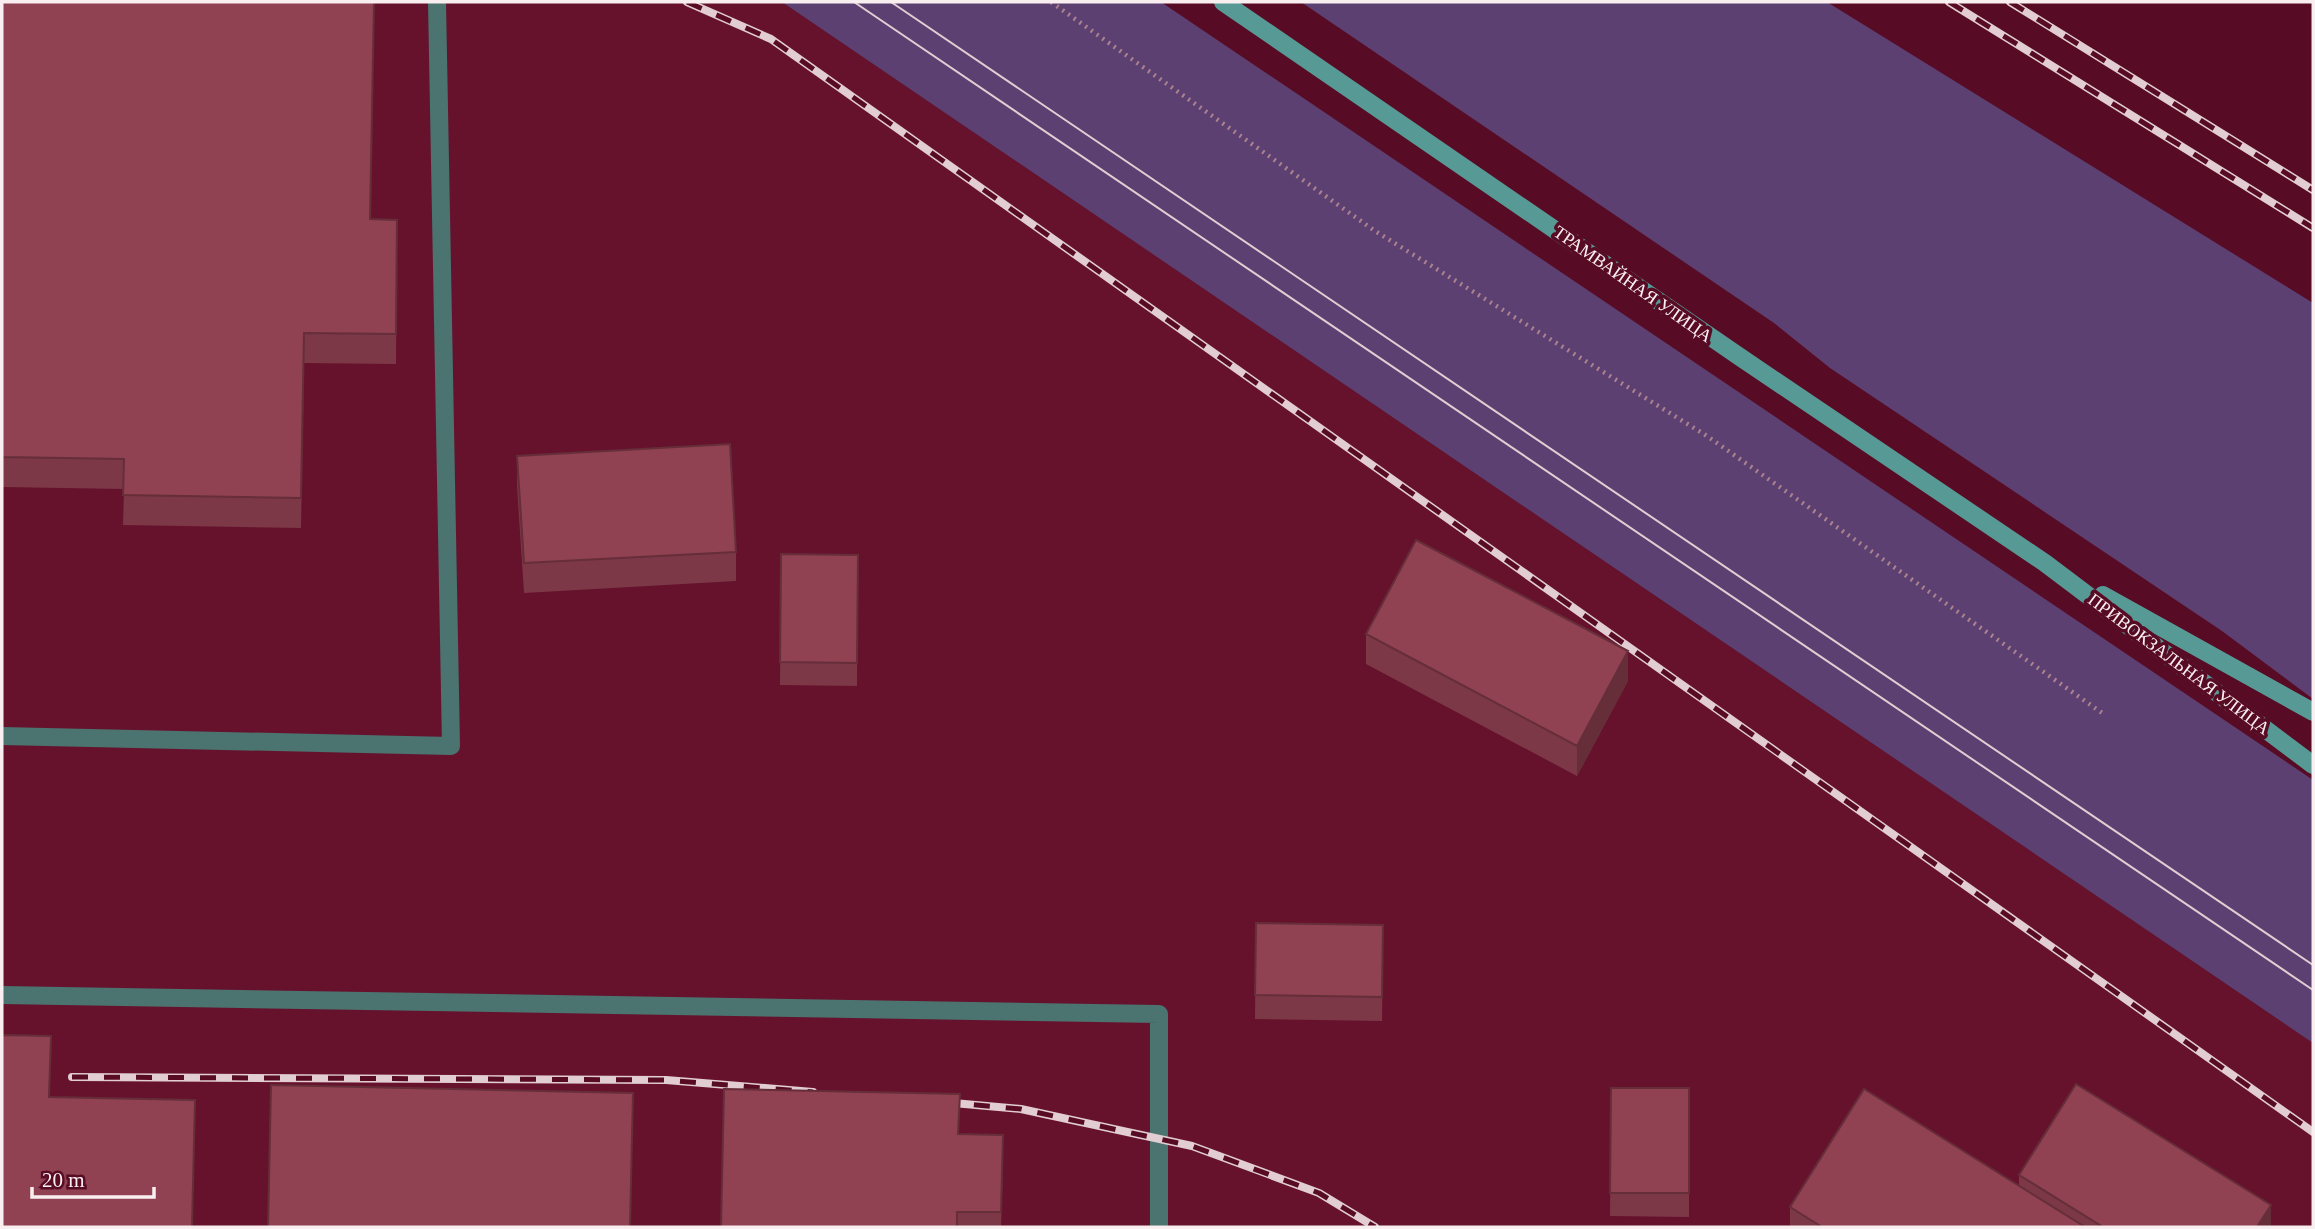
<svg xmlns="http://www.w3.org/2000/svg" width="2315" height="1229" font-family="Georgia,serif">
<rect width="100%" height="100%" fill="#580b24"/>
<path fill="#66122d" d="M2,2H782L2313,1043V1227H2Z"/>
<path fill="#5c4072" d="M782,2H1161L2313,780V1043Z
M1301,2H1827L2313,303V699L2222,631L1830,368L1774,323Z"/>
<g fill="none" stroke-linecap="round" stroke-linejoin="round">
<path stroke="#ac828f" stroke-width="4.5" stroke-dasharray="2 5" stroke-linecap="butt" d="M1051,2L1375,231L1707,436L2105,715"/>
<path stroke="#4b736f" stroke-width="18" d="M2,736L451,746L437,2
M2,995L1159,1014V1227"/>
<path stroke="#579994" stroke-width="18" d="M1223,2L1740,357L2045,563L2313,765
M2103,595L2313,712"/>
<path stroke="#e1cdd2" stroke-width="2" d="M854,2L2313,990
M891,2L2313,965"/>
<g stroke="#e1cdd2" stroke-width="8">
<path id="rail" d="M687,2L771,39L2313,1132
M1949,2L2313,228
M2010,2L2313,190
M72,1077L666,1080L813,1092
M942,1102L1021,1109L1192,1146L1319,1193L1375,1227"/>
</g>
<use href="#rail" stroke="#580b24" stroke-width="5" stroke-dasharray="16" stroke-linecap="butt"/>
</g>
<path fill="#7c3847" d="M2,2L371,219L397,220L396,364L304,363L301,528L123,525L124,489L2,487Z
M517,456L736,552V581L524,593L517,486Z
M781,554L858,555L857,686L780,685Z
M1366,634L1628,681L1577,776L1366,664Z
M1256,923L1383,925L1382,1021L1255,1019Z
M1611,1088H1689V1217L1610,1216Z
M959,1134L1003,1165L1001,1227H721Z
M2019,1175L2271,1227H1790V1207L2019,1186Z"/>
<path fill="#652e39" d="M1628,651V681L1577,776V746Z
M2271,1205V1227H2257Z"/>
<path fill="#904152" stroke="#652e39" stroke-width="2" d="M2,2H374L370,219L397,220L396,334L304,333L301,498L123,495L124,459L2,457Z
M730,444L736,552L524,563L517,456Z
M1416,540L1628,651L1577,746L1366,634Z
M781,554L858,555L857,663L780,662Z
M1256,923L1383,925L1382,997L1255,995Z
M2,1035L51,1036L49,1097L195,1100L192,1227H2Z
M2076,1084L2271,1205L2257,1227H2103L2019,1175Z
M271,1085L633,1093L630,1227H268Z
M1611,1088H1689V1193H1610Z
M724,1089L960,1094L958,1134L1003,1135L1001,1212H957V1227H721Z
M1864,1089L2085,1227H1822L1790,1207Z"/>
<g text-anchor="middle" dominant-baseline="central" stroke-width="7" stroke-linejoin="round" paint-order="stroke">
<g font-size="18" fill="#f9eff1" stroke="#580b24">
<text transform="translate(1633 284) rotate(35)">ТРАМВАЙНАЯ УЛИЦА</text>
<text transform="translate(2179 664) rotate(37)">ПРИВОКЗАЛЬНАЯ УЛИЦА</text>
</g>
</g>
<rect width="2315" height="1229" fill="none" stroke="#f9eff1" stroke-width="7"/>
<path d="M32 1187v10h122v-10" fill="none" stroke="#f9eff1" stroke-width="3.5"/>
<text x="42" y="1187" font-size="21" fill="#f9eff1" stroke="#580b24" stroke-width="5" paint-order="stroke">20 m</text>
</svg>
